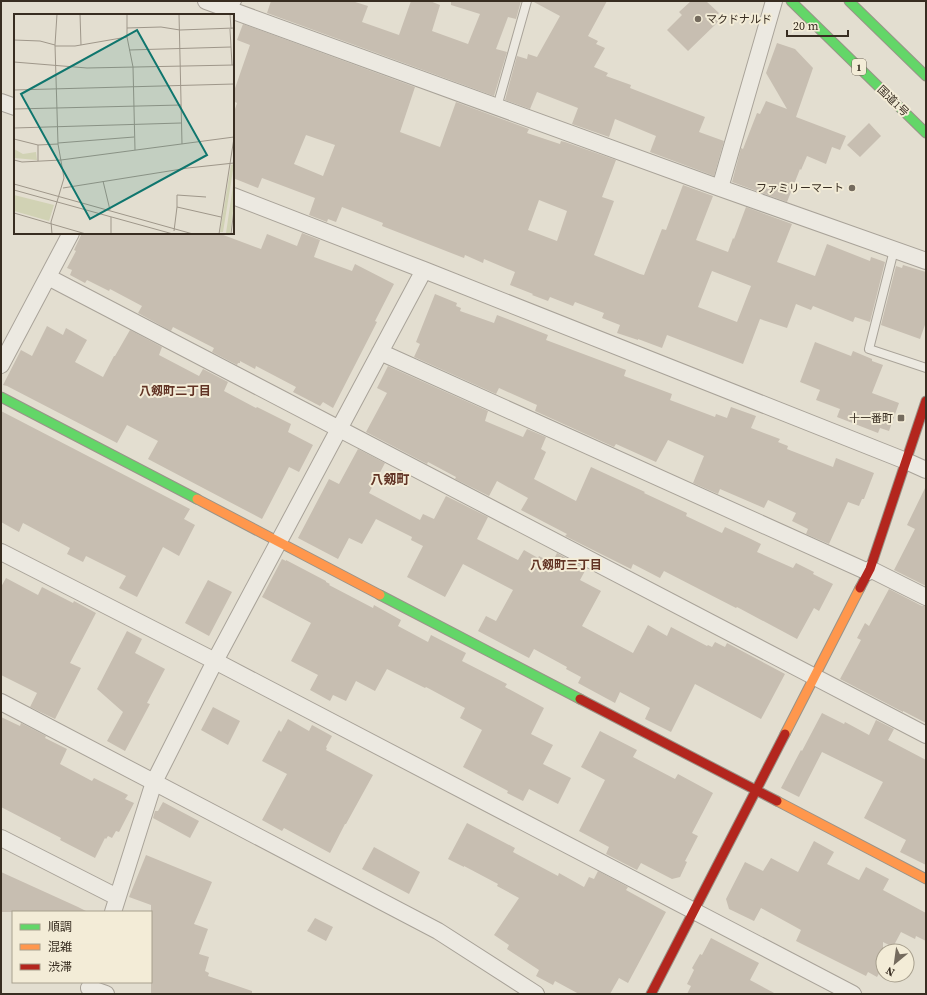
<svg xmlns="http://www.w3.org/2000/svg" width="927" height="995" font-family="'Source Serif 4','Noto Sans JP',serif">
<rect width="100%" height="100%" fill="#e3ded0"/>
<path fill="#c7beb1" fill-rule="evenodd" d="M271,1H352L368,6L362,22L399,35L411,1H430L440,5L432,31L468,44L480,14L451,5V1H521L516,19L508,17L496,49L507,52L494,96L267,13Z
M532,1H607L588,36L598,41L596,44L605,48L594,67L608,73L606,76L631,85L630,88L705,117L699,132L724,141L714,176L650,152L656,136L615,119L609,137L572,124L578,108L537,92L530,109L505,100L517,56L527,59L528,54L537,57L560,16Z
M691,1H706L719,13L715,17L719,21L688,51L667,30L682,15L679,12Z
M243,24L415,87L400,132L440,147L456,102L529,129L527,133L560,144L561,141L565,142L616,160L602,197L614,201L594,255L640,274L644,275L662,229L666,230L683,185L713,196L696,240L728,252L733,238L734,239L746,207L792,224L777,262L815,276L827,244L870,261L871,257L885,262L870,322L855,317L853,322L813,306L811,310L796,304L787,328L760,319L743,364L667,335L662,348L638,339V340L617,333L620,325L602,318L604,313L575,302L573,306L550,297L548,301L532,295L533,294L510,285L515,272L484,259L483,263L465,255L464,258L382,226L383,223L342,207L336,222L328,219L327,222L309,215L315,198L262,178L258,188L233,178V115L237,103L233,101V94L250,45L237,40ZM306,135L335,145L323,176L294,164ZM539,200L567,211L557,241L528,230ZM712,271L751,286L737,322L698,307Z
M777,43L795,49L813,68L796,117L846,136L840,150L832,147L826,164L807,156L801,170L800,169L787,202L732,182L741,148L743,149L757,113L760,114L766,101L787,109L766,73Z
M869,123L881,136L860,157L847,145Z
M82,233H218L261,249L267,234L297,246L302,233L320,240L314,257L352,271L355,264L394,284L375,321L377,322L333,408L323,402L320,406L293,392L296,387L256,366L255,369L240,361V363H238L237,365L212,352L214,348L173,327L171,331L138,313L142,306L110,289L109,291L87,280L85,283L70,275L72,270L67,268L76,251L74,250Z
M903,265L926,272V322L920,339L881,325L896,266L902,268Z
M435,294L457,303L456,306L461,308L460,311L494,323L497,315L548,335L546,340L626,370L624,376L672,394L670,400L715,417L716,414L727,418L731,407L756,416L751,428L780,439L778,442L788,446L787,449L792,451L833,467L836,458L874,473L864,499H862L859,506L848,502L829,544L806,534L808,529L792,521L796,513L768,500L764,508L720,489L718,494L693,483L704,456L668,440L656,462L616,444L614,447L535,411L537,405L499,388L496,394L414,357L420,344L416,342Z
M47,326L63,335L66,328L87,340L75,362L103,377L114,356H115L130,330L162,347L159,355L199,376L203,369L228,382L224,391L256,408L257,407L291,424L288,432L313,445L299,472L289,467L262,519L148,459L158,441L127,425L117,443L7,386L3,385L21,350L32,356Z
M815,342L851,356L853,351L872,359V361L883,365L872,393L899,403L889,431L880,428L878,433L837,417L840,409L816,400L820,390L800,382Z
M388,366L488,411L485,421L523,437L527,429L546,437L541,449L546,452L534,479L576,501L591,467L645,492L644,493L687,513L686,516L722,533L725,527L751,539L761,544L757,552L793,568L796,563L814,572L813,574L833,584L819,611L814,608L797,639L737,607L736,608L664,571L660,578L633,564L631,569L565,536L567,534L521,510L528,498L497,481L489,496L455,479L456,477L428,462L427,464L366,432L387,393L377,388Z
M1,411L190,509L184,519L195,525L179,556L163,547L137,597L119,588L126,576L86,556L83,562L67,554L70,548L23,523L19,532L1,522Z
M358,449L385,463L369,493L420,520L423,514L434,519L446,496L488,517L477,539L518,560L524,550L538,558L539,556L552,563L557,553L586,569L580,580L601,591L582,626L633,653L648,625L667,636L671,627L707,646L708,645L712,647L715,642L725,647L727,643L785,674L761,719L695,684L671,732L645,719L650,708L620,692L615,703L578,683L581,677L566,669L567,667L534,649L529,658L478,631L486,616L496,621L513,590L463,564L445,597L407,577L423,546L411,540L412,537L376,519L362,544L349,538L338,559L298,538L329,479L339,484Z
M926,486V586L894,570L915,529L907,525Z
M282,559L286,561V560L326,581V582L330,584L329,585L373,608L374,605L401,620L398,626L428,642L431,635L466,653L462,661L507,684L505,687L544,708L531,734L553,745L543,764L571,778L558,804L529,789L523,801L507,793L508,791L463,767L482,730L460,718L465,708L426,687L425,688L387,669L375,691L356,681L346,701L333,695L330,701L310,690L318,675L291,661L311,623L262,597Z
M6,578L38,595L42,587L73,603L74,601L96,613L70,663L81,668L55,719L30,707L37,693L1,675V587Z
M208,580L232,592L209,636L185,623Z
M889,589L922,606H926V723L903,711V712L840,679L861,640L857,638L865,623L869,626Z
M127,631L142,639L135,653L165,669L147,703L150,704L125,751L107,741L123,712L97,689Z
M213,707L240,721L228,745L201,730Z
M822,713L844,724L845,722L869,735L876,720L894,729L888,740L926,760V865L900,852L906,840L864,818L883,782L822,752L799,797L781,788L801,750L802,751Z
M1,717L20,726L21,723L46,736L45,738L67,749L60,764L92,781L94,778L128,795L125,799L134,803L119,832L116,831L112,838L108,836L106,839L105,838L95,858L60,840L61,838L1,807Z
M288,719L309,731L312,725L332,736L326,747L327,748L326,750L373,775L346,824H345L330,853L284,828L282,831L262,820L287,774L262,761L279,730L281,732Z
M600,731L637,750L633,757L675,779L678,774L713,793L692,833L698,836L685,861L687,862L680,877L672,879L641,863L637,870L606,854L609,847L579,831L605,780L581,767Z
M163,802L199,821L190,838L153,818L155,811H158Z
M467,823L515,848L513,852L558,876L559,873L584,887L589,877L594,879L598,871L628,887L626,890L666,912L628,983L619,978L610,994H579L555,981L553,985L536,976L539,970L507,949L509,945L494,935L519,898L497,886L498,884L464,866V867L448,859Z
M814,841L834,852L827,864L859,880L866,867L889,879L883,890L926,913V941L916,936L915,939L901,932L893,947L883,942V966L877,977L868,972L866,976L796,941L801,930L761,908L754,921L729,909L726,899L745,862L763,871L771,858L798,872Z
M374,847L420,872L409,894L362,869Z
M146,855L212,882L194,924L208,929L199,954L209,957L205,971L209,973L208,976L252,991V994H151V905L129,897Z
M1,872L78,907L88,912H1Z
M315,918L333,927L326,941L307,931Z
M711,938L759,963L750,980L776,994H687L691,986L687,984L694,970L692,968L700,954L702,955Z"/>
<g fill="none" stroke-linecap="round" stroke-linejoin="round">
<g stroke="#a9a399" stroke-width="10">
<path id="lane" d="M232,10L237,1
M497,107L527,1
M894,250L869,349L926,368"/>
</g>
<g stroke="#a9a399" stroke-width="18">
<path id="street" d="M206,1L720,188L926,261
M1,102L15,107
M720,188L774,1
M233,196L424,270L906,461L926,470
M48,277L926,735
M380,352L868,572
M1,365L71,233
M1,552L215,661L853,994
M870,569L926,597
M1,702L438,931L536,994
M1,838L117,897
M113,912L154,782L215,661L424,270
M89,988L106,994"/>
</g>
<g stroke="#999388" stroke-width="11">
<path id="fast" d="M791,1L926,133
M849,1L926,76
M1,397L197,499
M380,595L580,699"/>
</g>
<g stroke="#999388" stroke-width="11">
<path id="slow" d="M197,499L380,595
M785,734L860,588
M777,801L926,879"/>
</g>
<g stroke="#999388" stroke-width="11">
<path id="jam" d="M860,588L870,569L926,401
M580,699L777,801
M651,994L785,734"/>
</g>
<use href="#lane" stroke="#ece9e1" stroke-width="8"/>
<use href="#street" stroke="#ece9e1" stroke-width="16"/>
<use href="#fast" stroke="#63d668" stroke-width="9"/>
<use href="#slow" stroke="#ff974d" stroke-width="9"/>
<use href="#jam" stroke="#b3261e" stroke-width="9"/>
</g>
<g fill="#746b5e" stroke="#f3ecd7" stroke-width="1.5">
<circle cx="698" cy="19" r="4"/>
<circle cx="852" cy="188" r="4"/>
<rect x="897" y="414" width="8" height="8" rx="2"/>
</g>
<g text-anchor="middle" dominant-baseline="central" stroke-width="4" stroke-linejoin="round" paint-order="stroke">
<rect fill="#f3ecd7" stroke="#706658" stroke-width="1" x="852" y="59" width="14" height="16" rx="3"/>
<g font-size="10" font-weight="bold" fill="#382d21">
<text x="859" y="67">1</text>
</g>
<g font-size="11" fill="#382d21" stroke="#f3ecd7" text-anchor="end">
<text x="706" y="19" text-anchor="start">マクドナルド</text>
<text x="844" y="188">ファミリーマート</text>
<text x="893" y="418">十一番町</text>
</g>
<g font-size="11" fill="#382d21" stroke="#f3ecd7">
<text transform="translate(893 101) rotate(44)">国道1号</text>
</g>
<g font-size="12" font-weight="bold" fill="#613324" stroke="#f3ecd7">
<text x="175" y="391">八剱町二丁目</text>
<text x="566" y="565">八剱町三丁目</text>
</g>
<g font-size="13" font-weight="bold" fill="#613324" stroke="#f3ecd7">
<text x="390" y="479">八剱町</text>
</g>
</g>
<g transform="translate(14 14)">
<rect width="220" height="220" fill="#e3ded0"/>
<path d="M0,135L9,140L22,138L23,146L0,144ZM220,150L209,218H206L217,151ZM220,165V190L216,220L212,219ZM0,181L40,191L35,207L0,197Z" fill="#d1d2b4"/>
<path fill="none" stroke="#9f978a" stroke-width="1" d="M66,0L67,31M113,0V23L119,53L121,136M165,0L168,130M216,0L217,15M113,14L147,13L166,16M216,15L218,51M166,16L220,14M0,26L26,27L41,31M41,32H61L113,23M115,36L217,33M0,48L73,54L220,51M0,76L220,70M0,95L167,91M0,114L167,109M0,125L24,131L44,130M44,129L120,123M0,146L8,148L47,146L220,123M24,147V131M89,167L96,196M0,170L179,220M49,174L174,154L220,149M0,176L159,220M192,183L163,181V193L207,203M0,199L72,220M160,217L163,193M38,220L37,208L50,164L44,130L41,31L43,0M97,220V203M205,220L220,124M217,220L220,195"/>
<path fill="#0f766e" fill-opacity="0.15" stroke="#0f766e" stroke-width="2" d="M123,16L193,141L76,205L7,80Z"/>
<rect width="220" height="220" fill="none" stroke="#382d21" stroke-width="2"/>
</g>
<rect width="927" height="995" fill="none" stroke="#382d21" stroke-width="4"/>
<rect x="12" y="911" width="140" height="72" fill="#f3ecd7" stroke="#a8a08e"/>
<rect x="20" y="924" width="20" height="6" fill="#63d668" stroke="#a8a08e"/>
<text x="48" y="931" font-size="12" fill="#382d21">順調</text>
<rect x="20" y="944" width="20" height="6" fill="#ff974d" stroke="#a8a08e"/>
<text x="48" y="951" font-size="12" fill="#382d21">混雑</text>
<rect x="20" y="964" width="20" height="6" fill="#b3261e" stroke="#a8a08e"/>
<text x="48" y="971" font-size="12" fill="#382d21">渋滞</text>
<g transform="translate(895 963) rotate(209)"><circle r="19" fill="#f3ecd7" stroke="#a8a08e"/>
<path d="M0-3L7 15L0 10L-7 15Z" fill="#746b5e"/>
<text y="-6" font-size="11" font-weight="bold" text-anchor="middle" fill="#382d21">N</text>
</g>
<path d="M787 30v6h61v-6" fill="none" stroke="#382d21" stroke-width="2"/>
<text x="793" y="30" font-size="12" fill="#382d21" stroke="#f3ecd7" stroke-width="3" paint-order="stroke">20 m</text>
</svg>
